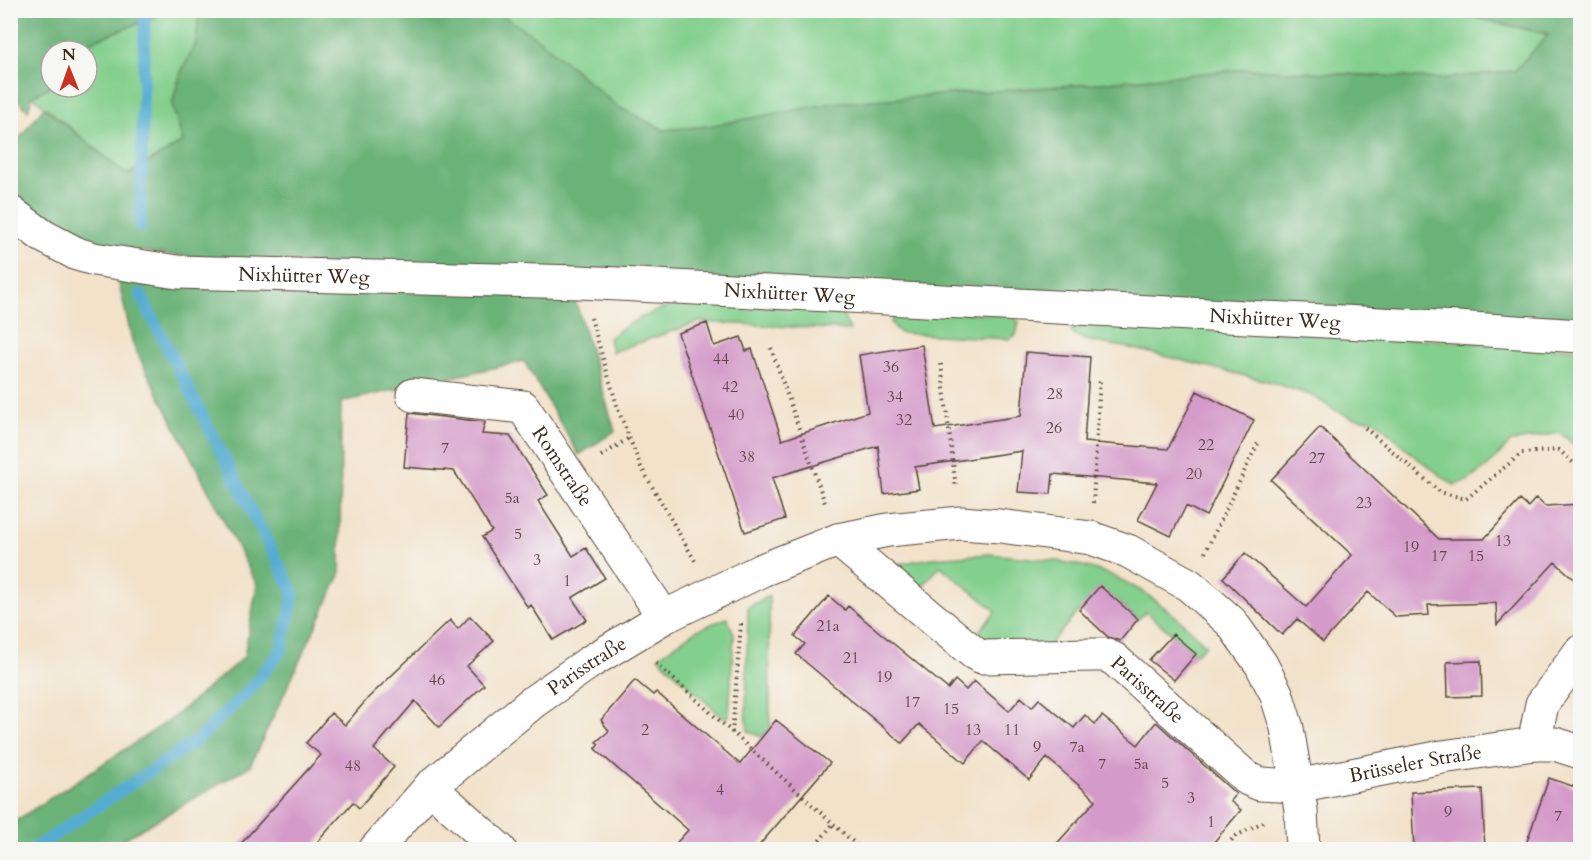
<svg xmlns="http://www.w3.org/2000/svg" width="1591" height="860" font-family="Cardo,serif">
<rect width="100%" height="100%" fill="#f6f6f2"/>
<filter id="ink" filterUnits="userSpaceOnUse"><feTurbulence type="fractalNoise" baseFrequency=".0167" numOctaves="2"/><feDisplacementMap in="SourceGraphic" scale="12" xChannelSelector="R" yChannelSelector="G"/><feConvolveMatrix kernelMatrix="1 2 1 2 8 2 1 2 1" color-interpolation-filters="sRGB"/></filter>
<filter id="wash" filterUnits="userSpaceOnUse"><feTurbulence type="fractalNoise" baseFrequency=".008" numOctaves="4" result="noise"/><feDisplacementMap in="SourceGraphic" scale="24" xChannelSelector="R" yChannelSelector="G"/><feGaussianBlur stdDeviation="1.35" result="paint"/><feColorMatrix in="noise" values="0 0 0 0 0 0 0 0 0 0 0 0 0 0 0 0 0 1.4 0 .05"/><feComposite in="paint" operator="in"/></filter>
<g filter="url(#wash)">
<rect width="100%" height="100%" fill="#f2e2ca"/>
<path fill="#83cf8d" stroke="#5f7c56" stroke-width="1.5" d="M1443,10L1550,35L1514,71L1438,79L1247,69L1088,84L833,103L709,126L664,130L618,107L541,41L496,11Z
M161,11H199L196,44L181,72L172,104L183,142L127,175L32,96L51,86L87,87V51H82L92,41L157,16Z
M690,299L841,312L850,330L699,322L612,352L609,338C633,318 661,309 690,299Z
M896,308L1012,316L1019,322L1016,335L1009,339L900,333L891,323Z
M1080,319L1580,349V450L1560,433L1511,442L1488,466L1467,481L1454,485L1413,455L1375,420L1353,418L1331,408L1313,396L1271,382L1135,349L1084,340L1072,333L1071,325Z
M990,554C1026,558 1065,559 1100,571C1141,585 1176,614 1206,645L1196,654L1146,612L1138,619L1100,587L1049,645L993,646L976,635L996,611L940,566L920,589L892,565L932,558Z
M769,596L770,728L762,737L748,731L746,718L748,607Z
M727,618L734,634L729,716L723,718L658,657L697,630Z"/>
<path fill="#6ab278" stroke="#526e4b" stroke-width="1.5" d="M11,10H161V11L157,16L92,41L82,51H51V86L32,96L28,111L11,92V42L16,36L11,31Z
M199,11H496L541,41L618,107L664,130L709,126L833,103L1088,84L1247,69L1438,79L1514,71L1549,34L1443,11H1580V329L182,256C141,252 87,247 51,225C37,216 24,204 11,194L10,150L44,107L127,175L183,142L172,104L181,72L196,44Z
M118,279L548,294L575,300L615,431L579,455L524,361L341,402L340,575L250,766L107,849L11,850V824L170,720L244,657L257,585L133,345Z"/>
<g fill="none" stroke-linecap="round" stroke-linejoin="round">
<path stroke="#55acd2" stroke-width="12" d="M140,227L145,10
M32,850L197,740L249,690L281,651L294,594L140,294"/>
</g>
<g id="blocks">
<path fill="#d49ac9" d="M707,323L714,346L741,337L746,351L752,349L782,440L868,412L859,355L922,345L935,429L1021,416L1026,352L1090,357L1084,442L1168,449L1197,391L1254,420L1206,516L1186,506L1171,536L1138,520L1157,483L1053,474L1051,494L1018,492L1022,451L915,467L919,489L884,494L878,446L772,478L785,519L745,532L678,333Z
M409,413L485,422L482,434L510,436L548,495L538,501L573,556L586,548L605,578L572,598L587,620L553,640L531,605L528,608L482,537L492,531L454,471L404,467Z
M1320,427L1439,539H1484L1520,500L1528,507L1536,498L1545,506L1581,504V585L1555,562L1497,625L1496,603L1428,605L1429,615L1396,617L1368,592L1323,642L1297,619L1282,635L1223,578L1245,553L1306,607L1352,555L1271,480Z
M1100,586L1138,619L1120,641L1108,637L1079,610Z
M829,596L845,610L848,606L948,689L955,680L966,690L974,681L1009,711L1021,697L1032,707L1039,699L1074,728L1085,715L1095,724L1102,716L1138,745L1156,722L1236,794L1230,801L1241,810L1208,849H1052L1096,800L1047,758L1029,780L983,741L965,763L919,724L902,743L796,654L805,644L795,636Z
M470,616L494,641L467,666L484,685L439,727L415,701L374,749L394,767L359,808L353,802L311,849H236L321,755L306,743L331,713L345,725L369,697L450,620L458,629Z
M1173,634L1196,654L1174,680L1149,660Z
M1481,661L1482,696L1448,697L1447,662Z
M635,680L653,695L656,692L740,764L776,720L830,763L756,849H671L688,830L595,749L599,744L596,742L609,731L601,720Z
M1549,778L1581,789V849H1542L1526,844Z
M1482,789L1485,849H1414L1411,792Z"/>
</g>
</g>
<g filter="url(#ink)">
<use href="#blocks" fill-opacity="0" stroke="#564638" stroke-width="1.5"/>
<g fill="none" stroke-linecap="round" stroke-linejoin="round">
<g stroke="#564638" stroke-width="35">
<g id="minor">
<path id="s1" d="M10,212L43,236L77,254L94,259L177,272L580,282L1457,328L1580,336"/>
<path id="s2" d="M413,395L523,407L664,617"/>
<path id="s3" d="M838,540L974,653L982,657L1094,655H1105L1114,659L1248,779L1260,784L1297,786L1442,757L1534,744H1555L1580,752"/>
<path d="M1534,744L1542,704L1580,652"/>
<path d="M430,787L500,850"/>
<path id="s4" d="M375,850L430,787L533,702L590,662L664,617L762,570L838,540L888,530L961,523L1000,526L1091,538L1128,551L1189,585L1231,622L1261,664L1276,693L1287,728L1301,810L1303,850"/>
</g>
</g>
<path stroke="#564638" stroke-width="4" stroke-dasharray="1.5 4.5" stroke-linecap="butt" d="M591,318L619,412L641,467L695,561
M771,348L826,506
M941,364L956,488
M1365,428L1440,492L1466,499L1522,453L1559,450L1580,469
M601,456L629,438
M1093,503L1100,378
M1205,553L1258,443
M656,663L862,850
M732,733L741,624L738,621
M812,850L833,824
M1224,850L1234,837L1263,822"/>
<use href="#minor" stroke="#fff" stroke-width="33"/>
</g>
</g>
<g text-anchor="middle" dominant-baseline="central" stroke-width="4.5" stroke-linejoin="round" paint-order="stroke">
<g font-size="16" fill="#614649">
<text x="721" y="359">44</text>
<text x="891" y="367">36</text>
<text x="730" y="387">42</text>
<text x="1055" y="394">28</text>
<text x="895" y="397">34</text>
<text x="736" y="415">40</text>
<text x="904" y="420">32</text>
<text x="1054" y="428">26</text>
<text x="1206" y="445">22</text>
<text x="445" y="448">7</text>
<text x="747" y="457">38</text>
<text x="1317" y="458">27</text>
<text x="1194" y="474">20</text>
<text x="512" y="498">5a</text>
<text x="1364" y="503">23</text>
<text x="518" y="534">5</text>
<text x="1503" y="541">13</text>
<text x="1411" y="547">19</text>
<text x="1439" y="556">17</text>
<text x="1476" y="556">15</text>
<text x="537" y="560">3</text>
<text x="567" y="581">1</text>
<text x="828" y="626">21a</text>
<text x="851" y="658">21</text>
<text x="884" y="677">19</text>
<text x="437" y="680">46</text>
<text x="912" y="702">17</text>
<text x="951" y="709">15</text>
<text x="645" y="730">2</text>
<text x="973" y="730">13</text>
<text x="1012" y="730">11</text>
<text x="1037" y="747">9</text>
<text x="1077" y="747">7a</text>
<text x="1102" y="764">7</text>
<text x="1141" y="764">5a</text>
<text x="353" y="766">48</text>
<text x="1165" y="783">5</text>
<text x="720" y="790">4</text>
<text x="1191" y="798">3</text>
<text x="1448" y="812">9</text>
<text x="1558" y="816">7</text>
<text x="1211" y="822">1</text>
</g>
<g font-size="20" fill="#3b2a1e" stroke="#f6f6f2">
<text stroke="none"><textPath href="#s1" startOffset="308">Nixhütter Weg</textPath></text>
<text stroke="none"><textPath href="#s1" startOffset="794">Nixhütter Weg</textPath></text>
<text stroke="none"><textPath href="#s1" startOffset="1280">Nixhütter Weg</textPath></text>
<text stroke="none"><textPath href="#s2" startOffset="182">Romstraße</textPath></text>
<text stroke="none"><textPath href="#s4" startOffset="282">Parisstraße</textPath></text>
<text stroke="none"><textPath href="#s3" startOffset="364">Parisstraße</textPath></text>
<text stroke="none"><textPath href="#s3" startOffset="669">Brüsseler Straße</textPath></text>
</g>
</g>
<rect width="1591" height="860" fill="none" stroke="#f6f6f2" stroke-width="36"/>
<g transform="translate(69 69) rotate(359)"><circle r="28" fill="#f6f6f2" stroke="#aba49d" stroke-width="1.5"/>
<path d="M0-4.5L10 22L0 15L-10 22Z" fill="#c8321e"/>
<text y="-9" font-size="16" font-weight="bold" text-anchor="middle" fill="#3b2a1e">N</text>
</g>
</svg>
